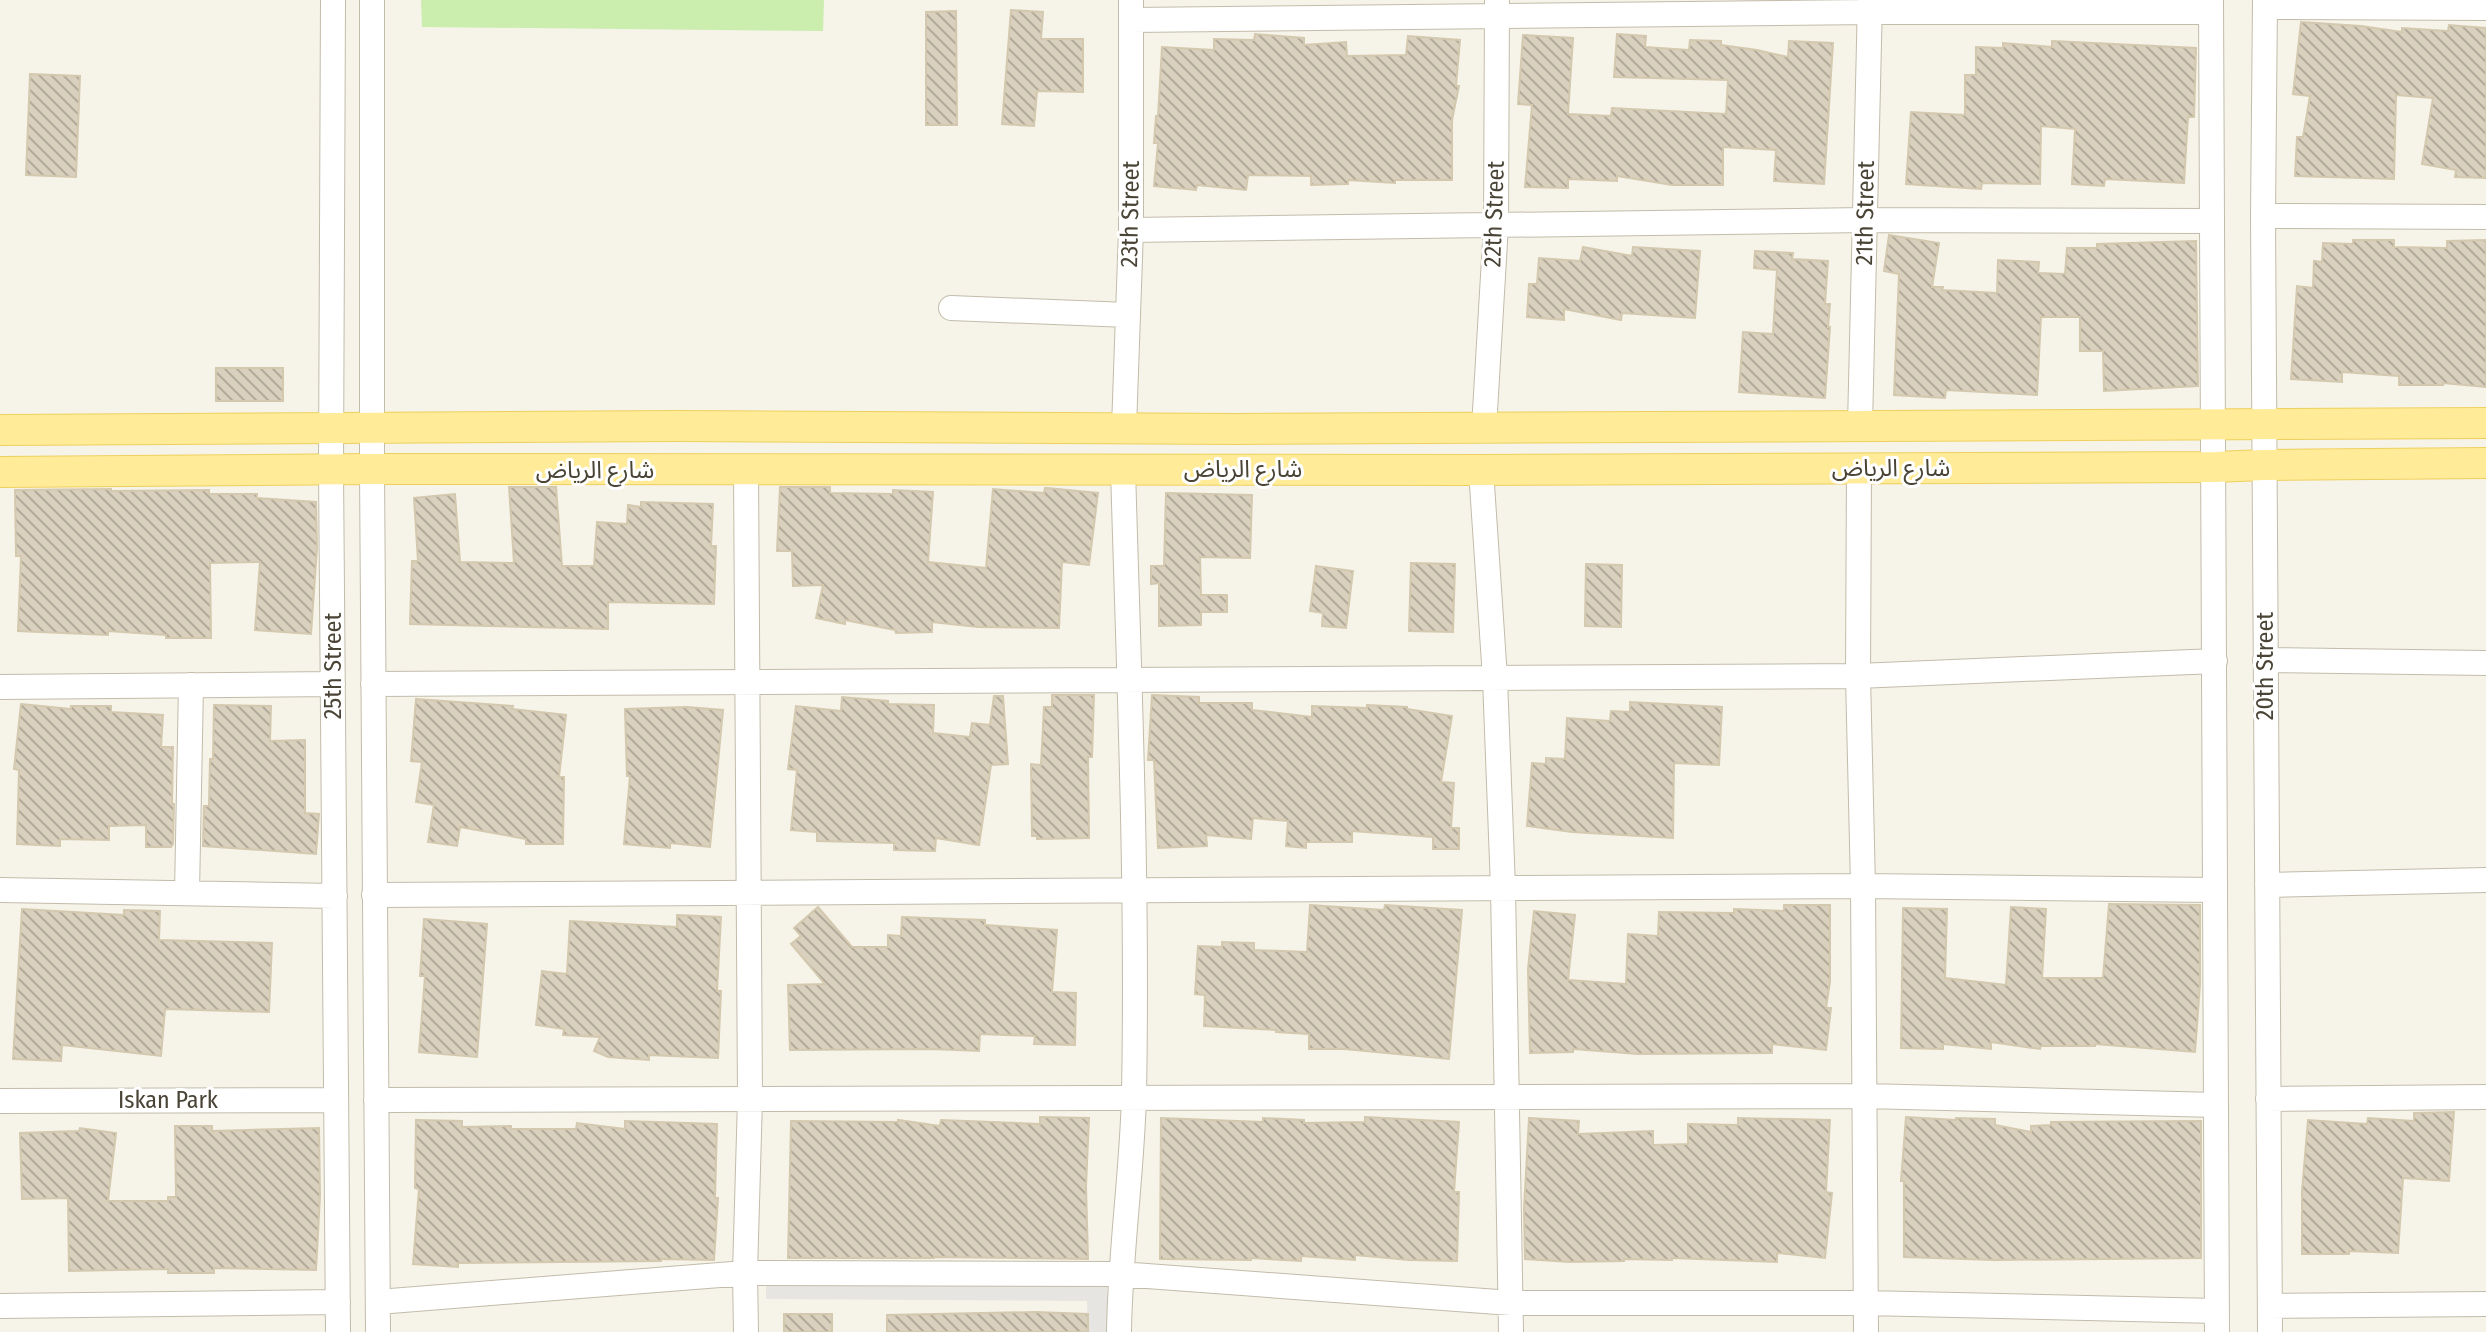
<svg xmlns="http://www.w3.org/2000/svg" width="2486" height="1332" font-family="'Fira Sans Condensed','Noto Sans Arabic',sans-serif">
<defs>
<pattern id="building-back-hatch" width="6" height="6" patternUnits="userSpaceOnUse" patternTransform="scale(2)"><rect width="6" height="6" fill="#d9d0bd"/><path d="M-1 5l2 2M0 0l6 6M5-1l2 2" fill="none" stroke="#b2aa9a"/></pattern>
</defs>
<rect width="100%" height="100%" fill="#f6f3e9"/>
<path fill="#cbedae" d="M421,0H824L823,31L422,27Z"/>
<path fill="#e7e5e1" d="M766,1280L1107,1282V1332H1088L1087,1301L766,1299Z"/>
<path fill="url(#building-back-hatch)" stroke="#d4c9af" stroke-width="2" d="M1011,10L1043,12L1041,39H1083V92L1037,91L1034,126L1002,124Z
M956,11L957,125H926V12Z
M2301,22L2361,26L2402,32V28L2448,31L2449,25L2486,28V178L2455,177L2456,170L2422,164L2433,98L2396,95L2394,179L2295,176L2297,137H2303L2310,96L2293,94Z
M1255,34L1304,38V45L1346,42L1347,56L1406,55L1408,36L1460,40L1456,86H1459L1452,120V180H1395V183L1348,180V184L1311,185V176L1248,175L1246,190L1197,185L1196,190L1154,186L1158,143H1154L1156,116H1158L1162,47L1214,50V39L1254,40Z
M1617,34L1646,36L1645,47L1689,50L1690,40L1721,41V45L1757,50L1788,57L1789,41L1833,43L1824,184L1774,181L1776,150L1723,147V185H1672L1617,176V181L1568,179V188L1525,187L1532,105L1518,104L1523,35L1573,38L1568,114L1611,116L1612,108L1726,114L1728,80L1614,77Z
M2052,41L2196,48L2194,117H2188L2184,183L2105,179L2104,186L2072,184L2075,129L2041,126L2040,184L1982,183L1981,189L1906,184L1911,112L1965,115V75H1976V47L2003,48V43L2052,47Z
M30,74L80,76L76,177L26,175Z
M1889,235L1939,243L1932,287H1943L1942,290L1997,293L1998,260L2039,262L2038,273L2065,274L2067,248H2097V244L2196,241L2198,386L2104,391L2103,351H2080V317H2041L2037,395L1946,390L1945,398L1894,395L1899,274L1884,271Z
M2353,240H2394V247L2447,248V241L2486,240V387L2443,383V385H2399V376L2342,372V382L2291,379L2297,286L2313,288L2314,261L2322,262L2323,243L2353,244Z
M1583,247L1632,256L1633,247L1700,251L1695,318L1622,313L1621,320L1564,309V320L1527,317L1529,284H1537L1539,258L1580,261Z
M1755,251L1793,253L1792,259L1828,261L1825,304H1830L1828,327H1830L1825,398L1739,392L1743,332L1773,334L1777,270L1754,268Z
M216,368H283V401H216Z
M509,487H556L562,566H594L597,522L627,524L628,505L641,507V502L713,504L711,546H716L714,604L608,602V629L410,624L412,561H418L414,498L455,494L460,562L514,563Z
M780,487H830V493L893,494V490L933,492L928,562L986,568L993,489L1044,493L1045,488H1047L1098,493L1089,565L1062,562L1059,628L978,627L932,622V632L896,633L895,630L845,620V624L816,618L823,585L793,586L792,551H777Z
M111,489V491L209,490V494H257V498L316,502L317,548L311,634L255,630L260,562L210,563L211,638H166V635L108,631V635L18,631L21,556H16L15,490Z
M1166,493L1252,495L1250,558L1200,557L1201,595H1227V612H1201V625L1159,626V583L1151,584V566H1164Z
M1411,563L1455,564L1453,632L1409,631Z
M1586,564L1622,565L1621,627L1585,626Z
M1316,566L1353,571L1346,628L1322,626L1323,613L1310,611Z
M1052,695H1094L1092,757H1088L1089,838L1037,839V836H1032L1031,764L1041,765L1044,707H1052Z
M1152,695L1199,697V703H1252V710L1312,717V706L1367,708V705L1407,707V709L1452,716L1441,782L1454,783L1451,828H1459V849H1433V837L1352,831V842H1306V848L1286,846L1288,821L1253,818L1251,839L1206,835L1207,846L1158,848L1154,760H1148Z
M994,696H1003L1008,764L991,765L979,845L936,838L935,851L894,850V843L817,841V832L791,830L797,770L788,769L796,706L841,711L842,697L888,701V704L934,705L933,733L970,737L972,723L990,725Z
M416,699L513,706L512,709L566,715L559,777H564L563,844H526V839L460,827L457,846L428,842L434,805L416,802L422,762L411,761Z
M1630,702L1722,707L1719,765L1674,763L1673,838L1572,832L1527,826L1532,763L1546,764V758L1565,759L1567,718L1610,721L1611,711L1630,712Z
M21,704L71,709V706H111V712L163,715L161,747H173L172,804H174L173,844L171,847H146V825L109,826V840L60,839V846L17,844L19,770L14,769Z
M214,705L271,706L270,741L305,740V813L319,814L316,854L203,846L204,806H209L210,759H213Z
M687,707L723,710L710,847L670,843V848L624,844L630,776H627L625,709Z
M2109,904L2200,905V984L2195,1052L2095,1044V1046H2041L2040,1049L1991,1042V1049L1943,1044V1049L1901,1048L1903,908L1947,909L1945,978L2006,985L2011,907L2046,909L2042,978H2103Z
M1310,905L1384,910L1385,905L1462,910L1449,1059L1344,1049H1309V1034L1276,1032V1030L1204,1026L1205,995L1195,994L1198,946L1222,947V942L1254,943V950L1307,952Z
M1784,905H1830V982L1826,1008H1831L1826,1050L1772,1044V1053L1638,1054L1573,1049V1052L1530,1053L1528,969L1534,911L1575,915L1568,980L1626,984L1628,934L1658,936L1659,912L1734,913V909L1784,911Z
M818,907L852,947H888V935L901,936L902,917L985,920V925L1057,930L1052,992L1076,993L1075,1045L1034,1044L1035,1036L980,1034L979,1051L931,1049L790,1050L788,985L825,984L791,944L801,936L794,928Z
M22,909L124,915V910L160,911L159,940L272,943L269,1012L165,1009L161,1056L62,1045L61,1061L13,1059Z
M677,915L721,917L717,991H721L718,1058L649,1055V1060L608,1057L594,1051L600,1037L563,1035L564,1029L536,1025L542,971L567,974L570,921L677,927Z
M424,919L487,924L477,1057L419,1052L425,976H420Z
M2454,1112L2449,1181L2403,1178L2398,1253L2349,1251V1254H2302V1191L2308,1120L2367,1124L2368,1118L2414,1121V1113Z
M1040,1117L1089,1118L1086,1186L1088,1259L934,1257V1258H788L791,1121L898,1122V1120L940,1126L941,1120L1040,1124Z
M1365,1117L1459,1122L1454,1192H1459L1457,1261L1409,1260L1355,1255V1260L1301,1256V1261L1251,1258V1260L1160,1259L1161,1118L1263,1122V1118L1304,1120V1123L1365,1122Z
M1906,1117L1956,1120V1118L1995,1119V1125L2031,1132V1126L2051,1125V1122L2201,1121V1258L1994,1260L1904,1257V1181H1901Z
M1529,1118L1579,1121L1578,1134L1653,1131V1145L1688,1144V1124L1738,1125V1118L1830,1120L1826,1192L1832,1193L1825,1258L1777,1253V1262L1672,1258V1260L1624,1259V1261L1570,1262L1525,1259L1524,1209Z
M416,1120L462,1121V1127L511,1126V1129H576L577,1123L625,1129V1121L717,1124L715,1198H718L714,1260L661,1259V1261L458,1263V1267L413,1264L419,1189L415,1188Z
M175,1126H212V1131L319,1128L320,1196L316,1270L214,1268V1273H168V1269L69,1271L68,1198L22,1199L20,1133L79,1131L80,1128L116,1133L108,1201H168V1197H176Z
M1036,1312L1088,1314V1332H887V1315Z
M784,1314H832V1332H784Z"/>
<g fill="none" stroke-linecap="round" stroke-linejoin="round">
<g stroke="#c2bcaa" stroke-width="26">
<path id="minor" d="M333,0L331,469L338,1332
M372,0V469L378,1332
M2211,0L2217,1332
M2265,0L2263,216L2270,1332
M2265,7L2486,8
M1131,20L1870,12H2211
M2263,216L2486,217
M1131,230L1865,220L2211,221
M951,308L1128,315
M1860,426L1870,0
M1124,428L1131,230V0
M1484,428L1496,225L1497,2
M1859,468L1858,676L1863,886L1866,1332
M1481,470L1495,678L1503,888L1511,1332
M2265,660L2486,663
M373,684L1858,676L2215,661
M0,687L333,684
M2267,885L2486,880
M0,890L335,896
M187,893L191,685
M374,895L1863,886L2215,890
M2268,1099L2486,1097
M376,1100L1865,1096L2216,1105
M0,1101L336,1100
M378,1302L745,1273L1120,1274L1511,1303H1866L2217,1311
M0,1306L338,1302
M2270,1306L2486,1304
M746,1332L745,1273L750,1099L746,470
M1119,1332C1120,1253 1132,1174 1134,1095C1138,887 1129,678 1123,469"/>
</g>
<g stroke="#efd05d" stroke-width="32">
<path id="major" d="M0,430L677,426L1237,429L2486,423
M0,472L372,469L1481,470L2215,467L2264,465L2486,463"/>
</g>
<use href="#minor" stroke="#fff" stroke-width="24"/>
<use href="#major" stroke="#ffeb98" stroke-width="30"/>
</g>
<g text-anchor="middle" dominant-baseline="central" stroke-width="6" stroke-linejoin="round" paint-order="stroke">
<g font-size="24" fill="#4a4436" stroke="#fff">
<text transform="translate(1865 213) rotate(-89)">21th Street</text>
<text transform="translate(1130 214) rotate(-89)">23th Street</text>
<text transform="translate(1494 214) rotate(-88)">22th Street</text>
<text x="1891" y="468">شارع الرياض</text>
<text x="1243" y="469">شارع الرياض</text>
<text x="595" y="470">شارع الرياض</text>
<text transform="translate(333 666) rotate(-90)">25th Street</text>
<text transform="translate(2265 666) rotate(-90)">20th Street</text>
<text x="168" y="1100">Iskan Park</text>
</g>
</g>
</svg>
